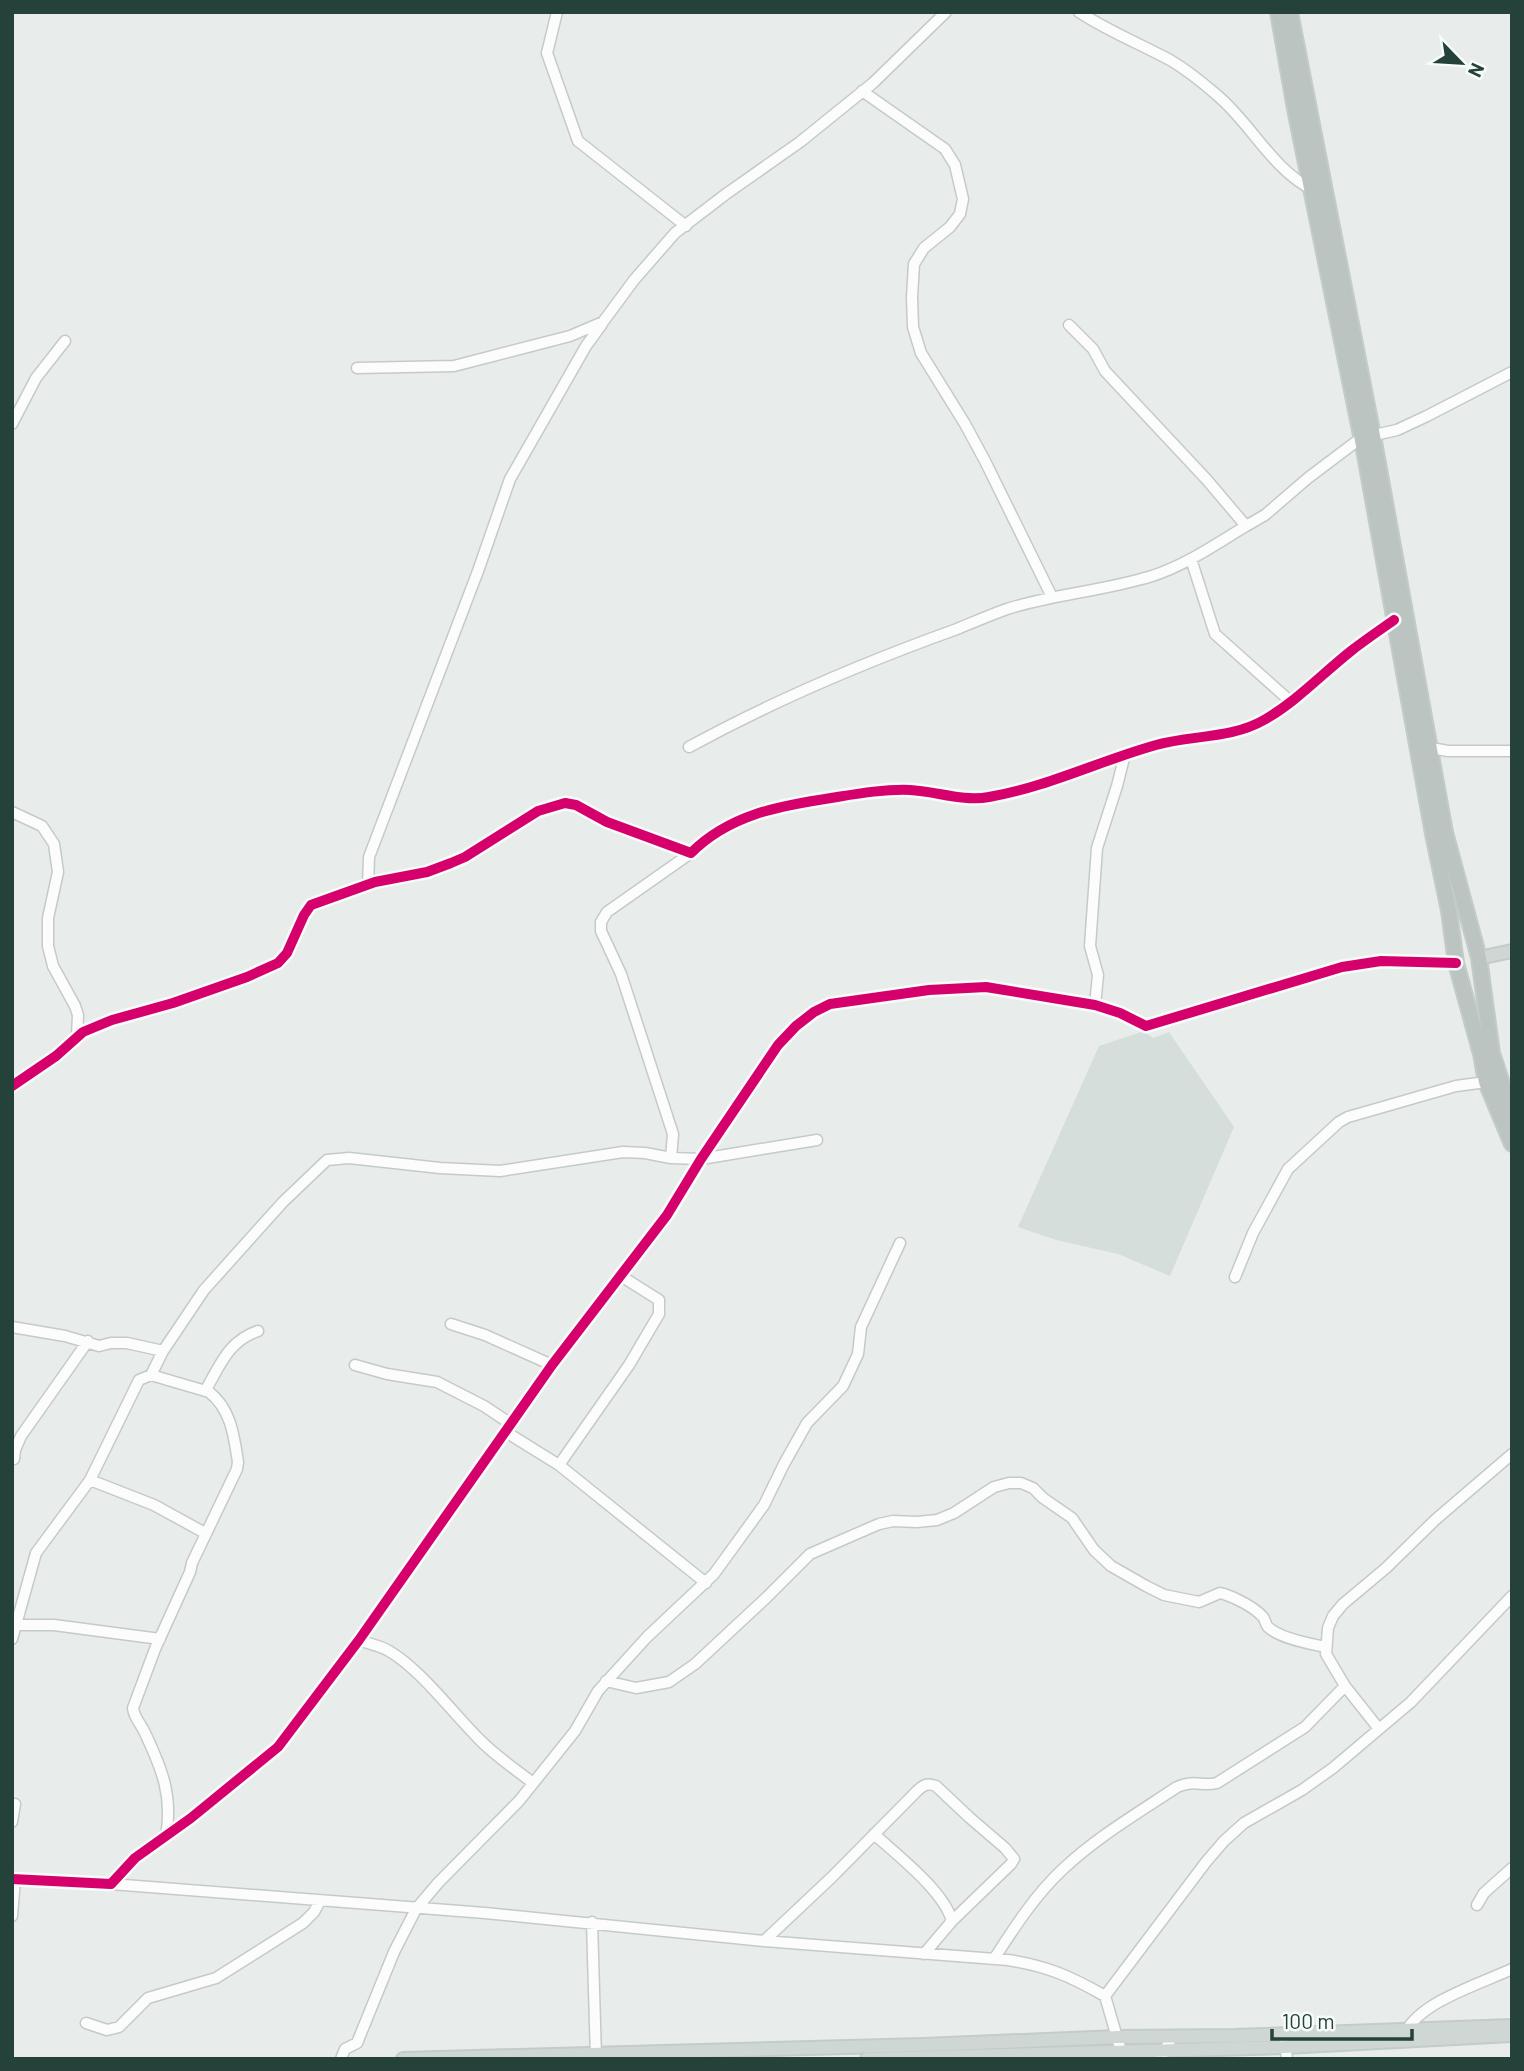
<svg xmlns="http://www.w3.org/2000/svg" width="1524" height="2071" font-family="Barlow,sans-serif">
<rect width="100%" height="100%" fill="#e8edeb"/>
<path fill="#d6dedb" d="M1144,1031L1153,1038L1169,1032L1234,1127L1170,1276L1118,1254L1056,1240L1018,1227L1099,1046Z"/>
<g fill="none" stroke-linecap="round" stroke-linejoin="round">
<g stroke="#c5cac8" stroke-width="13">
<path id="minor" d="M557,12L547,53L578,141L686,226
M1079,12C1108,31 1140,44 1170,60C1187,70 1203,83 1218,96C1252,125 1272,169 1313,190
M862,91L945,149L955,165L963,199L960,214L950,227L924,248L914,264L912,297L913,327L921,353L965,424L985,461L1052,597
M1069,325L1093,349L1105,371L1207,480L1246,526L1265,515L1308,478L1361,438L1397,430L1427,416L1512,372
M357,368L454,366L570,336L603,322L634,280L675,233L726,194L800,142L873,83L946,12
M12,424L36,378L65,341
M1191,559L1215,634L1290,701
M689,747C775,700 865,662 957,629C974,622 990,615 1007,609C1054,594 1104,591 1152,576C1186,565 1216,544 1246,526
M1425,747L1448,751H1512
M12,812L42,826L54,844L58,872L48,918V946L53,966L75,1006L78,1015L77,1036
M368,885L369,857L478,571L510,479L586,346L602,324
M1095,1005L1098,975L1090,946L1097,848L1117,786L1125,754
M12,1086L56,1056L83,1032L112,1020L173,1003L247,977L278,963L287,953L304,915L311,905L375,882L427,872L451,863L465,857L538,811L565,803L576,805L607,822L691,853C729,815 778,806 831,798C856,794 883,789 910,790C935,791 963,802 989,797C1047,787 1099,761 1156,745C1191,735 1231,739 1264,720C1296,702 1322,674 1351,651C1365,640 1380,630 1394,620
M671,1158L673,1134L621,974L601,931V922L607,912L691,853
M1235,1277L1253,1233L1288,1169L1339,1122L1348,1117L1456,1086L1486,1082
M451,1324L485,1335L552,1365
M12,1327L65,1336L99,1346L111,1343H127L163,1351
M355,1365L387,1374L437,1382L484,1406L511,1424
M151,1375L163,1351L204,1290L283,1202L327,1160L349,1158L440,1168L500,1171L623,1152L645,1153L671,1158L701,1159L817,1140
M205,1391C220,1366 228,1341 258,1331
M506,1432L559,1465L706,1583
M14,1459L15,1450L21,1436L88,1341
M559,1465L629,1365L659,1314V1300L621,1276
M90,1480L154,1505L205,1533
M17,1625H54L160,1639
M12,1639L36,1553L90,1480L139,1380L151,1375L209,1392C231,1409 234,1436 238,1462L237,1469L192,1563L190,1572L155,1649L133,1708C134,1718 141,1724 145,1733C162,1769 173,1796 166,1836
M359,1640C369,1644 379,1645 389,1651C420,1669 452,1712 478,1738C494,1755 515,1769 533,1783
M606,1681L636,1688L669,1682L695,1664L766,1598L810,1554L879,1524L893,1521L917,1522L937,1520L954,1513L994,1487L1009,1483H1021L1033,1488L1043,1498L1072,1518L1094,1550L1111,1566L1146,1586L1164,1595L1199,1602L1220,1593L1224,1594C1236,1598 1254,1607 1263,1617C1265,1619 1265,1624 1268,1627C1279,1638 1310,1644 1326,1647
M1345,1686L1326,1654L1328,1628L1333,1616L1343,1604L1386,1568L1435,1520L1512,1454
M12,1822L15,1804
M874,1834C897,1855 944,1891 952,1921
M12,1879L111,1884L135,1858L191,1818L278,1747L359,1640L552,1365L667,1215L701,1159L778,1045L796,1026L814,1012L830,1004L929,990L986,987L1095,1005L1120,1013L1146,1026L1342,967L1381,961L1456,963
M111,1884L485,1913L764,1941L1008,1960C1047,1966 1070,1976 1105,1996
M1477,1905L1484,1893L1512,1868
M12,1916L15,1879
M592,1922L596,2058
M764,1941L832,1877L918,1790C925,1784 928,1783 936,1786L970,1818L1005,1848L1014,1859L1011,1864L952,1921L924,1954
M994,1959C1014,1928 1035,1895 1063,1869C1097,1837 1138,1813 1177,1787C1196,1779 1201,1787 1217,1783L1305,1727L1345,1686L1379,1729
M86,2023L107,2030L119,2027L148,1998L216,1978L303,1923L314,1912L320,1901
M1406,2032C1420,2002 1482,1983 1512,1969
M1285,2042L1287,2059
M1121,2051L1105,1996L1206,1862L1224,1841L1244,1823L1302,1790L1333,1768L1411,1702L1512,1596
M341,2059L345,2049L357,2043L394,1952L416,1909L438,1883L519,1801L575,1731L598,1691L647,1637L714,1574L764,1505L784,1464L807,1423L843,1386L858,1354L861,1327L900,1243
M1160,2059L1172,2037"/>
</g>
<g stroke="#c3ccc9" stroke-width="16">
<path id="major" d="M1479,958L1512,951
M403,2059L924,2045L1118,2037L1235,2036L1512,2026
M867,2059L1285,2047L1512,2035"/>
</g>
<g stroke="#c3ccc9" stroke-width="18">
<path id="highway" d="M1278,12L1295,109L1365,455L1433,834L1449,911L1456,963L1481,1054L1486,1082L1512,1144
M1290,12L1373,436L1445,832L1479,958L1492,1053L1512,1114"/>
</g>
<use href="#minor" stroke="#fcfcfc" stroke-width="10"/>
<use href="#major" stroke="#cfd7d5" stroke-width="12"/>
<use href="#highway" stroke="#bcc4c2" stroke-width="14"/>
<g stroke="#f7fbf9" stroke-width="15">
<path id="cycleway" d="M12,1086L56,1056L83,1032L112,1020L173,1003L247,977L278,963L287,953L304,915L311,905L375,882L427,872L451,863L465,857L538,811L565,803L576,805L607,822L691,853C729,815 778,806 831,798C856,794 883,789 910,790C935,791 963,802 989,797C1047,787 1099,761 1156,745C1191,735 1231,739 1264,720C1296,702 1322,674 1351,651C1365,640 1380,630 1394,620
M12,1879L111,1884L135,1858L191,1818L278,1747L359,1640L552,1365L667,1215L701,1159L778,1045L796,1026L814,1012L830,1004L929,990L986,987L1095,1005L1120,1013L1146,1026L1342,967L1381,961L1456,963"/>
</g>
<use href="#cycleway" stroke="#d6006c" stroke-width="10"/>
</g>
<rect width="1524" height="2071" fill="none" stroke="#24423a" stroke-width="28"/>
<g transform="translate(1461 63) rotate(115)" stroke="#f7fbf9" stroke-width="5" paint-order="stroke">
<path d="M0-5L12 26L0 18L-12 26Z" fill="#24423a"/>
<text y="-10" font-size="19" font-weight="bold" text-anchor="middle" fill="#24423a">N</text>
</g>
<path d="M1272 2029v10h140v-10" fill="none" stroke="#24423a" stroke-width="3.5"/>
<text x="1282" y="2029" font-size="21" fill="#24423a" stroke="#f7fbf9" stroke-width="5" paint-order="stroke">100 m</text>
</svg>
